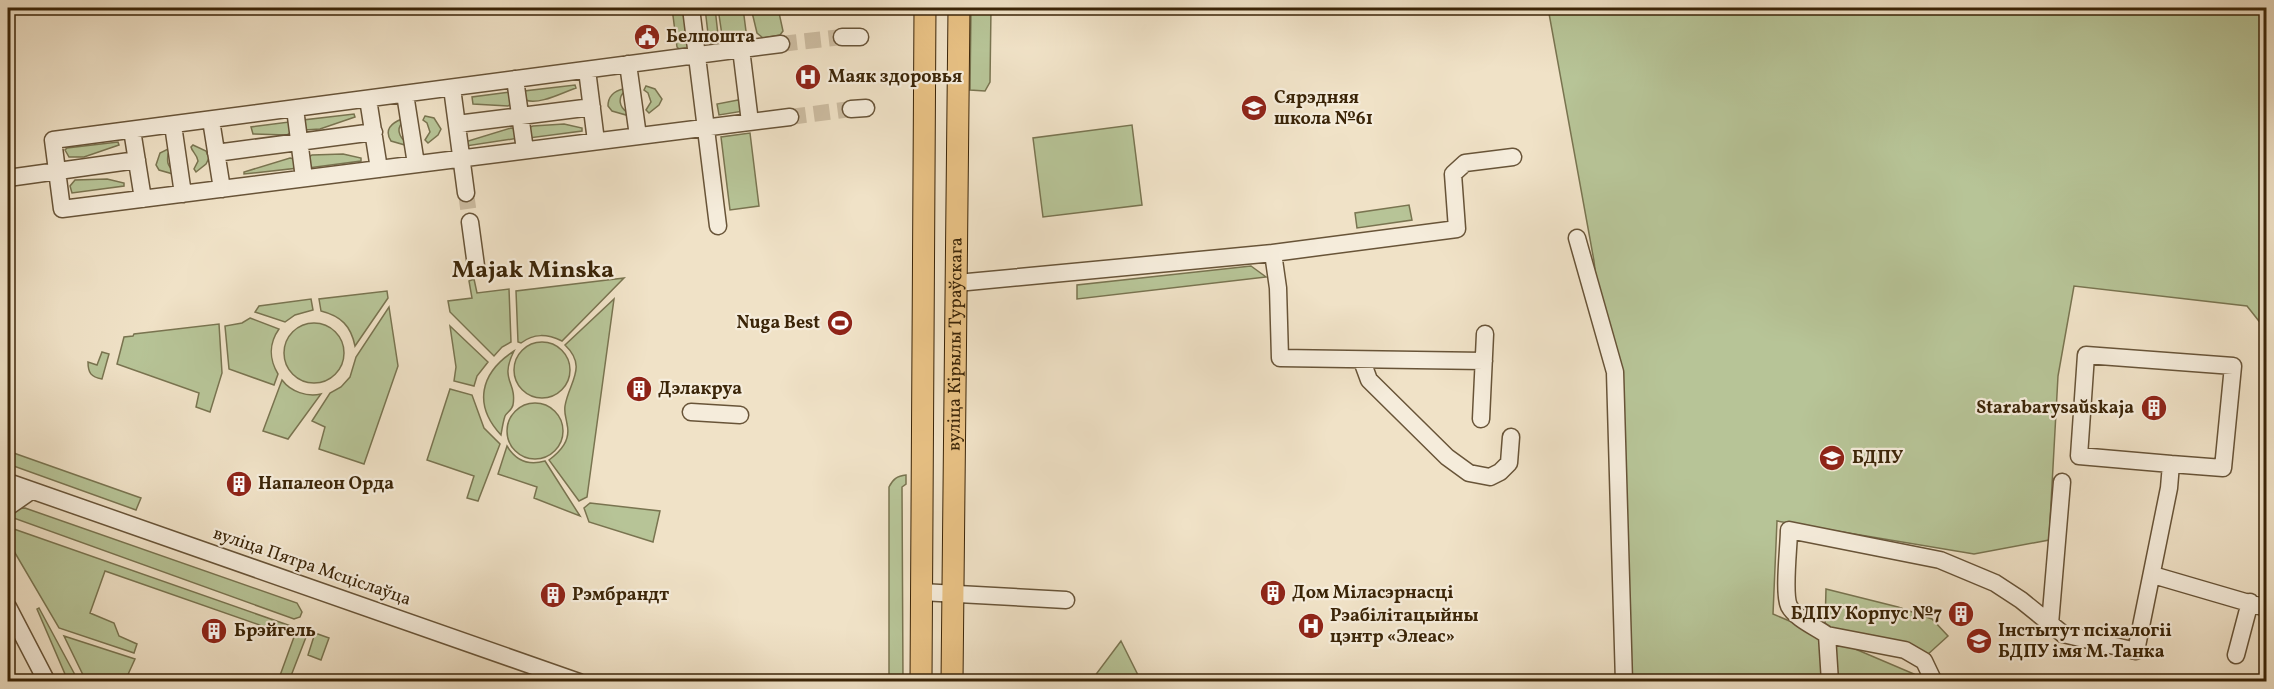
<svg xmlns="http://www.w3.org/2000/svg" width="2274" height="689" font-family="Vollkorn,serif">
<rect width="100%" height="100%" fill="#f0e2c7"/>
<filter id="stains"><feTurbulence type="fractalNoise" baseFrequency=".00333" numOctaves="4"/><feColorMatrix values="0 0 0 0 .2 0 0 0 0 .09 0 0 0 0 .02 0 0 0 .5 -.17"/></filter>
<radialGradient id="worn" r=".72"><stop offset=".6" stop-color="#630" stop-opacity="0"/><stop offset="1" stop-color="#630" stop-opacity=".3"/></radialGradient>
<path fill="#b7c497" stroke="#797450" stroke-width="1.5" d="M669,8H686L689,49L680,50L677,47L672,8Z
M705,8H715L719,44L713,45L709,42Z
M718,8H743L747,39L723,42Z
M751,8H778L783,31L780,35L763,38L757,33Z
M971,8H991L990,82L985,91L970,90Z
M1548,8H2266V330L2247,306L2074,286L2058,376L2049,540L1974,554L1777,521L1773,614L1914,674V681H1621L1607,374L1594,261Z
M575,85L576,88C561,93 540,105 525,100L524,91Z
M646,86L655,89L662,99L659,105L649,113L646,110L651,102L648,93L644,90Z
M623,89L624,92C618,98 619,107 627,112L626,115L612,111L608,106C608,97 614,91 623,89Z
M510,92L513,102L508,106L473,104L472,97Z
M738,100L748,101L750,110L719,115L717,104Z
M354,114L355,117L320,129L304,130L303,120Z
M425,116L434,118L441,129L438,135L428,143L425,140L430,132L427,123L423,120Z
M402,119L403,122C396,128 399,137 406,142L405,145L391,141C384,130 391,123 402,119Z
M289,122L292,132L287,135L253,134L251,127Z
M564,124L582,128V131L529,138L530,127L533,126Z
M1132,125L1142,205L1043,217L1033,138Z
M511,128L515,129L519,138L466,146L465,142Z
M750,133L759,206L730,210L721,137Z
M118,142L119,145L84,157H69L65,150L67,148Z
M193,145L206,151L209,158L206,164L196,172L194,169L198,161C197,154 192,152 191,147Z
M170,148L171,152L168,154C167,162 167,165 174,171L173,174L159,170L156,165L160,153Z
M343,154L361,158V161L308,168L309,157L312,155Z
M290,158L294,159L298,168L244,174V172Z
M107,179L124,183V186L72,193L70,186L75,180Z
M1409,205L1412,220L1357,228L1355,213Z
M1251,266L1266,277L1077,299V285Z
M624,278L562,341C547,334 534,333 521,343L518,342L516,291Z
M474,279L477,293L509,289L511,342L502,347L494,356L450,312L448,301L472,298L469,281Z
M387,291L388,298L355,346C351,326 341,316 321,311L319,299Z
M311,299L313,310L295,315L285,322L255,312L259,306Z
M614,299L587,497L579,501L549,460C561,451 571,440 567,424C566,417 564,413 565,406C569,382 588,367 565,345Z
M389,307L398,366L364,464L319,449L325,427L312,421L330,393L341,387L350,377L356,357Z
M250,318L279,329C269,343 269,359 278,374L274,385L229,369L225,326L242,323Z
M284 353a30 30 0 1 1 60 0a30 30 0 1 1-60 0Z
M219,324L222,373L210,412L196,407L199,393L117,364L124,337L133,336L134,334Z
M450,326L488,362L477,376L474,386L454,381L456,367Z
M514 370a28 28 0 1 1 56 0a28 28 0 1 1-56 0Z
M514,351C499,381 517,381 513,405C512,410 507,412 505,416C503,422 502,429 501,435C473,405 480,373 514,351Z
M102,352L109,354L102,379C91,377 88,373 88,362L97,365Z
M282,380C291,392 307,397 321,394L288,439L263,431Z
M450,389L472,395L484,428L500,444L478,501L467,498L474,476L427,460Z
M507 431a28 28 0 1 1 56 0a28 28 0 1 1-56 0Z
M507,446C516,461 528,466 545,461L580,516L534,498L537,487L498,474Z
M8,451L141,498L136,510L8,464Z
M906,475V484L902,487L903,681H889V487C893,479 897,476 906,475Z
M590,503L660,511L653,542L589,522L584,508Z
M25,508L297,603L302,612L300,617L294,619L8,516L15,509Z
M11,528L308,632L289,681H278L294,637L105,571L90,613L114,623L119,636L137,644L134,653L59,628L8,541V533Z
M1826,589L1898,607L1932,619L1948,636L1926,656L1825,626Z
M39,608L74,673L78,681H68L37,609Z
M315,633L329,638L321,660L308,655Z
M64,636L135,659L125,681H86Z
M1121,641L1138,675L1144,681H1096L1094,677Z"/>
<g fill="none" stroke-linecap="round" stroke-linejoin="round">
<path stroke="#ccbca1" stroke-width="16" stroke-dasharray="16 8" stroke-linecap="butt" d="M781,44L842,37
M790,117L851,109
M466,193L470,222"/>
<g stroke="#685438" stroke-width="19">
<path id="minor" d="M691,8L718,226
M842,37H860
M781,44L53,140L62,209L790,117
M741,49L750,122
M628,64L638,136
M587,70L596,141
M515,79L525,150
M452,88L466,193
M405,94L416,164
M368,99L379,169
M295,109L304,178
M851,109L866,108
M211,120L222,189
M457,124L592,107
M173,125L183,194
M132,130L143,199
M216,153L374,132
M8,178L137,160
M470,222L476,266
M1577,238L1615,372L1624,682
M1273,253L1278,288L1280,358L1484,361
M957,283L1273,253L1457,229L1453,174L1465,163L1513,157
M1362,361L1369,380L1447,457L1469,473L1490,477L1500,472L1509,463L1511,437
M691,412L740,415
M1481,419L1485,334
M8,482L579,682
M8,507L31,491
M2153,575L2266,608
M921,592L1066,600
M8,607L47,682
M2050,624L2062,482
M1827,635C1816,627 1796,619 1789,606C1783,593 1789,546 1789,530L1940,560L1995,583L2021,600L2063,634L2136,651L2169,488L2171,464L2079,456L2086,355L2233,366L2223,468L2171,464
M2236,655L2250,602
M1830,682L1827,635L1905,650L1924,661L1934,682"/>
</g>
<g stroke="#3b2508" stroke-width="23">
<g id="major">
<path d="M921,682L925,8"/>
<path id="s1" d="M952,682L959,8"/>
</g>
</g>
<use href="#minor" stroke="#f5ecdb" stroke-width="16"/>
<use href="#major" stroke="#e8c184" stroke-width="21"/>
</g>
<defs>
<g id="civic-disc" transform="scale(1.35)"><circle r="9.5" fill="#8f2418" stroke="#f5ecdb"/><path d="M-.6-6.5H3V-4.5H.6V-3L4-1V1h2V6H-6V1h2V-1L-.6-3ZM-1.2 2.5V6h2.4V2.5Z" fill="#fff"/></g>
<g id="hospital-disc" transform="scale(1.35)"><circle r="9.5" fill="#8f2418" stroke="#f5ecdb"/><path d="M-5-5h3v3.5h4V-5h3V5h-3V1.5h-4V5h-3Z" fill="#fff"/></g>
<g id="school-disc" transform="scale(1.35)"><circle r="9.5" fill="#8f2418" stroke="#f5ecdb"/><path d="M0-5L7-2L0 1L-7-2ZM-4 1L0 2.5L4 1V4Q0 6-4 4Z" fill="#fff"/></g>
<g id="stadium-disc" transform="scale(1.35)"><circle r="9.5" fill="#8f2418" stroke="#f5ecdb"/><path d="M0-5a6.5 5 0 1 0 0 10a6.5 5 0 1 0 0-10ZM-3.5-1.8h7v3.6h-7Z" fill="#fff"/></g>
<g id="building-disc" transform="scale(1.35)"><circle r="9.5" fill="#8f2418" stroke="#f5ecdb"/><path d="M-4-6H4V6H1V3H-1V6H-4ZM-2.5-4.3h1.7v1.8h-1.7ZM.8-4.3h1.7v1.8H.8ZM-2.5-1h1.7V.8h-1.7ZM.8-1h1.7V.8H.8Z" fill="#fff"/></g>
<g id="university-disc" transform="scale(1.35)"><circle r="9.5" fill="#8f2418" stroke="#f5ecdb"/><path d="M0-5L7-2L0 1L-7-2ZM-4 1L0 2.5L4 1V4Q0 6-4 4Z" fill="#fff"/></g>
</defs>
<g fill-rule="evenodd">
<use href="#civic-disc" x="647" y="37"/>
<use href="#hospital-disc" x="808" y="77"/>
<use href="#school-disc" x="1254" y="108"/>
<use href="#stadium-disc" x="840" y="323"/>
<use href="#building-disc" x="639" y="389"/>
<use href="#building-disc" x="2154" y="408"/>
<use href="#university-disc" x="1832" y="458"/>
<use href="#building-disc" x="239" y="484"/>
<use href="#building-disc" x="1273" y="593"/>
<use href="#building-disc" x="553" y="595"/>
<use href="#building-disc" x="1961" y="614"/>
<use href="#hospital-disc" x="1311" y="626"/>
<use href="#building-disc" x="214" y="631"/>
<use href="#university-disc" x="1979" y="641"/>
</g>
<g text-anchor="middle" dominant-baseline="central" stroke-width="4.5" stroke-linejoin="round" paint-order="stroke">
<g font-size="18" font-weight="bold" fill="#3b2508" stroke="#f5ecdb" text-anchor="start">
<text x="666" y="37">Белпошта</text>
<text x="828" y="77">Маяк здоровья</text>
<text x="1274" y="98">Сярэдняя<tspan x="1274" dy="21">школа №61</tspan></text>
<text x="820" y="323" text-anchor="end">Nuga Best</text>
<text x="658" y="389">Дэлакруа</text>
<text x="2134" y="408" text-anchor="end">Starabarysaŭskaja</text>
<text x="1852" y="458">БДПУ</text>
<text x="258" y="484">Напалеон Орда</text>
<text x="1292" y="593">Дом Міласэрнасці</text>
<text x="572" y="595">Рэмбрандт</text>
<text x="1942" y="614" text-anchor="end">БДПУ Корпус №7</text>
<text x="1330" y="616">Рэабілітацыйны<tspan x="1330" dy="21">цэнтр «Элеас»</tspan></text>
<text x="234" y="631">Брэйгель</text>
<text x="1998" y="631">Інстытут псіхалогіі<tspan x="1998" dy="21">БДПУ імя М. Танка</tspan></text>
</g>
<g font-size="18" fill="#3b2508" stroke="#f5ecdb">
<text stroke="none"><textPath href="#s1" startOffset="338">вуліца Кірылы Тураўскага</textPath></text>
<text transform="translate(312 567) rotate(19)">вуліца Пятра Мсціслаўца</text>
</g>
<g font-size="24" font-weight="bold" fill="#3b2508" stroke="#f5ecdb">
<text x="533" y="271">Majak Minska</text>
</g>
</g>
<rect width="2274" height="689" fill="none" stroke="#f0e2c7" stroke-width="30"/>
<rect x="9" y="9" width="2256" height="671" fill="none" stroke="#3b2508" stroke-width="3"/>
<rect x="15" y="15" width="2244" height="659" fill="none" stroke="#3b2508" stroke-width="1.5"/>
<rect width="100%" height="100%" filter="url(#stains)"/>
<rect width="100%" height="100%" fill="url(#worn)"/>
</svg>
